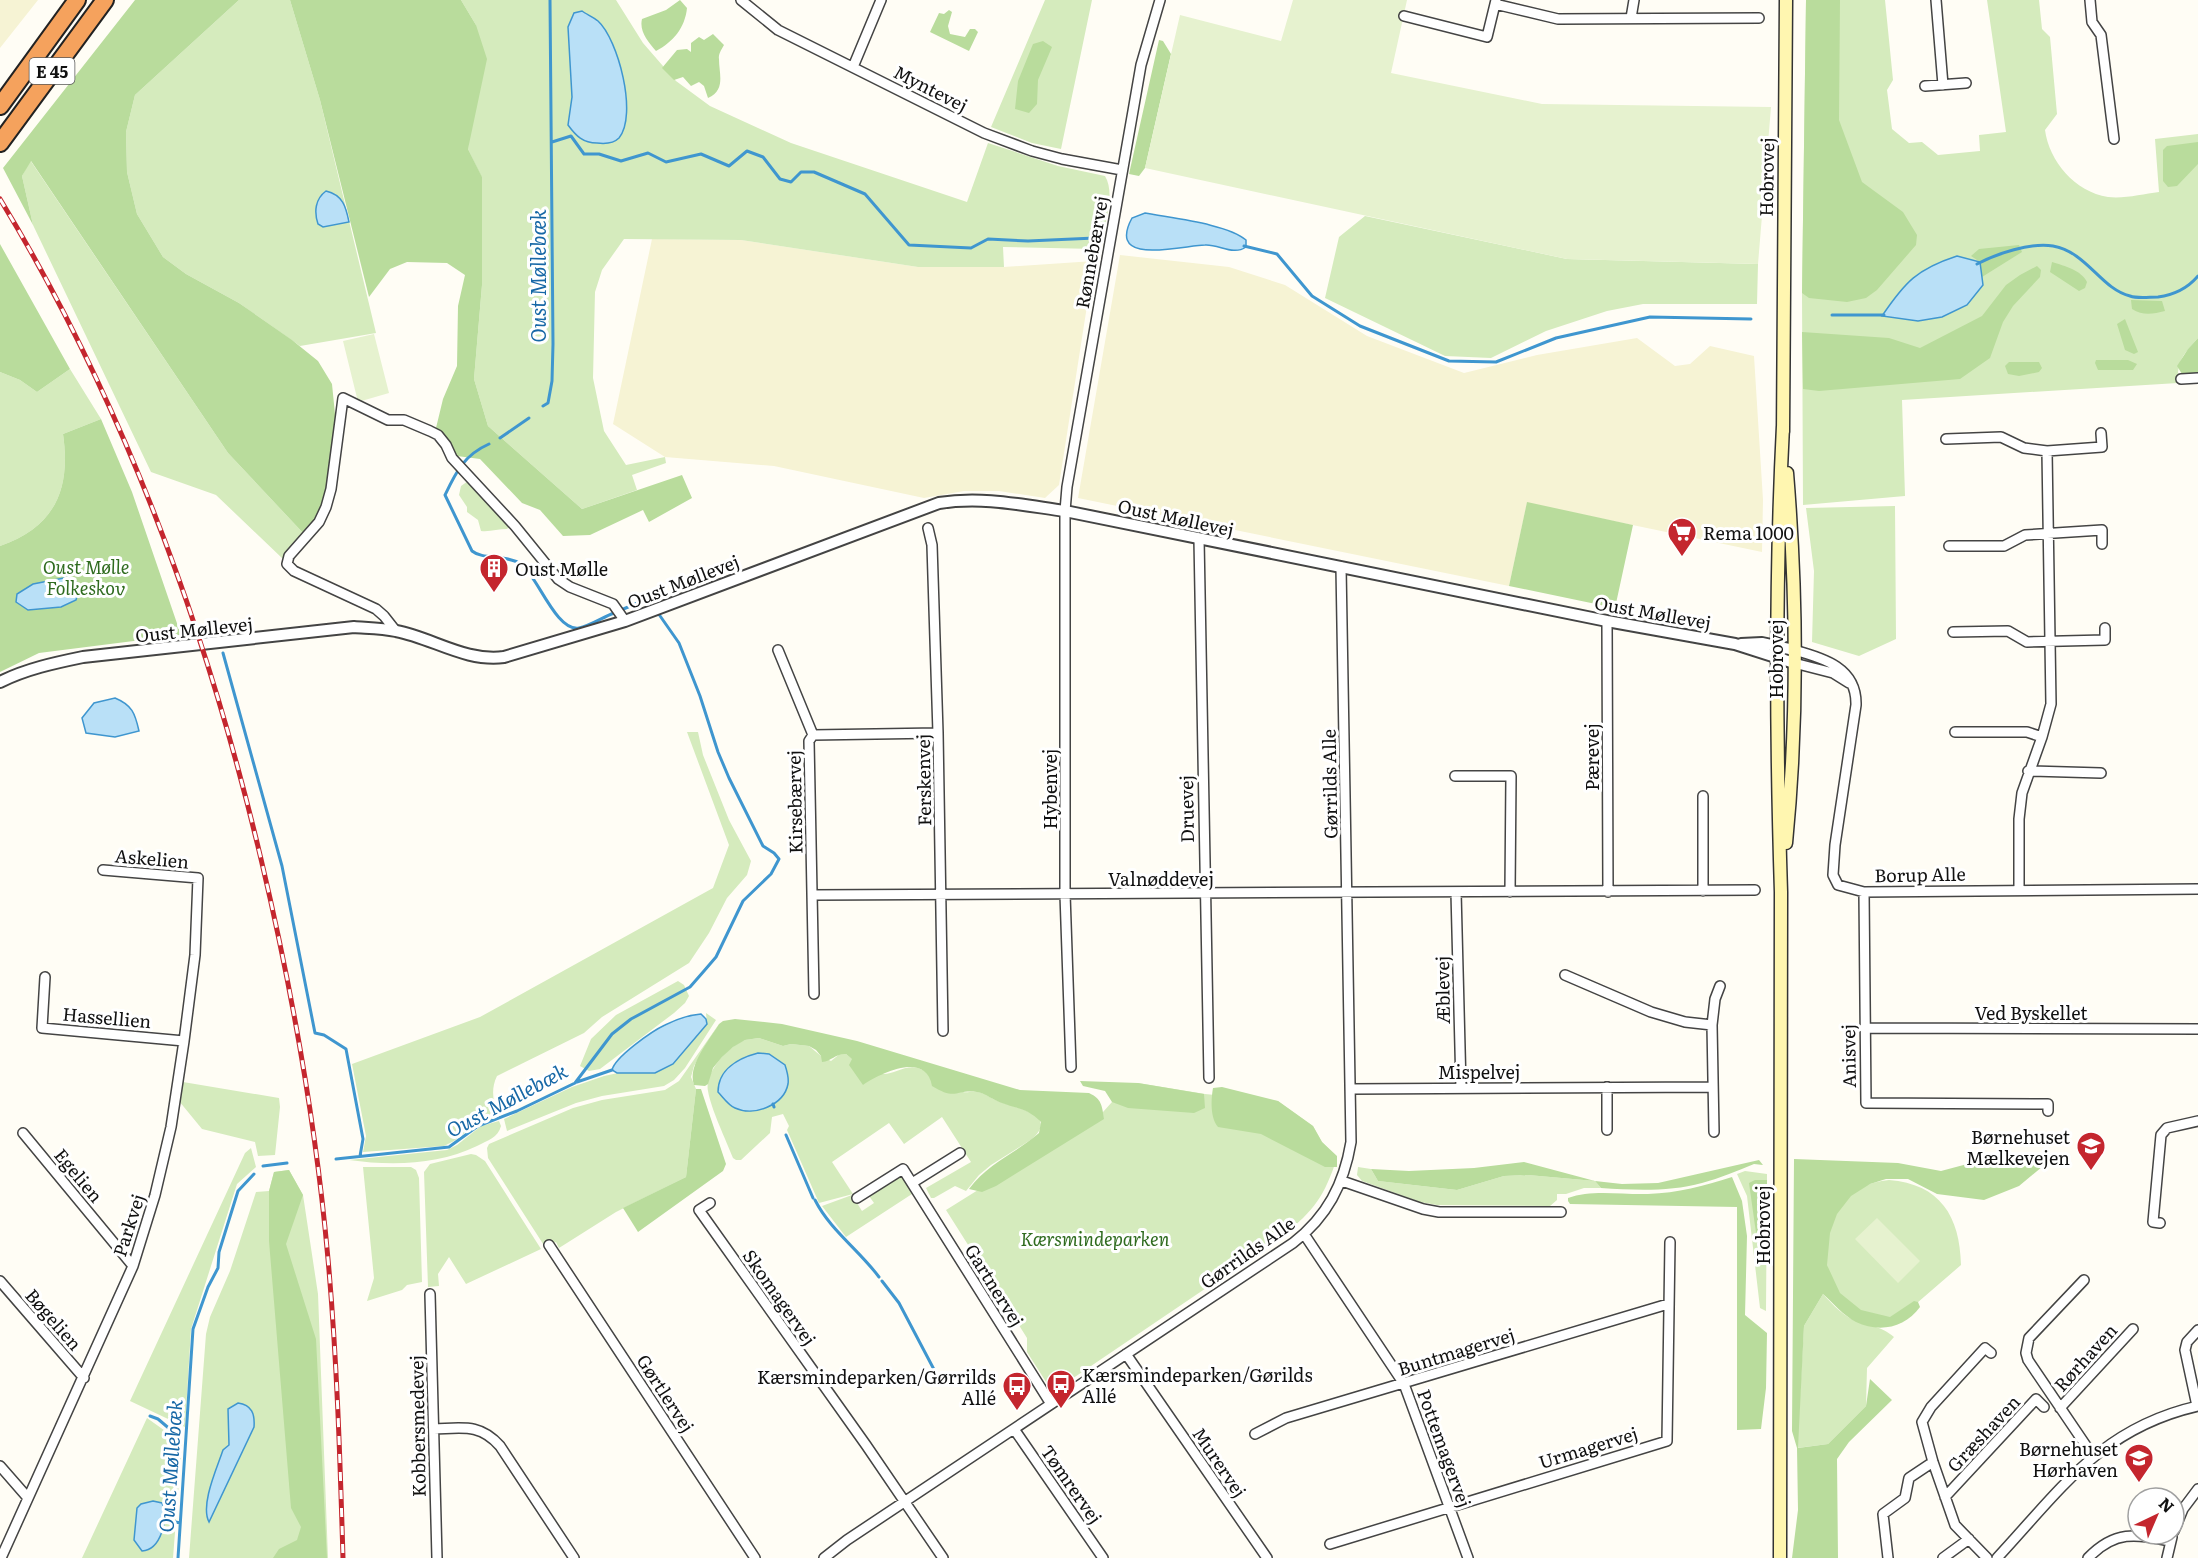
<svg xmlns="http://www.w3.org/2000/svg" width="2198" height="1558" font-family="Literata,serif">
<rect width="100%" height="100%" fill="#fffdf5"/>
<path fill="#f6f3d4" d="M0,0H38L0,48Z
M652,239L741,240L918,267H1004L1094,261L1059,485L1045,498L999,491H964L924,498L774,466L665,457L613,424Z
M1120,255L1229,267L1285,285L1367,336L1464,373L1537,355L1637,338L1675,366L1690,364L1710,346L1754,356L1763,500L1762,552L1527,503L1509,586L1078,498Z"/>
<path fill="#d5ebbd" d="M239,0H290L320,100L376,333L300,346L239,303L186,274L163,257L137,214L127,172L126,132L135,95Z
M461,0H616L643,43L676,81L710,106L791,143L967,202L988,143L1058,166L1105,176C1116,194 1104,226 1100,246L1096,249L1003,247L1004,267H918L741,240L624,239L602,270L595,292L593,378L604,431L626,465L665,457L666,463L632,475L637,490L582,509L488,426L474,379L482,285V178L468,149L476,25Z
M1045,0H1092L1061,149L1032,143L991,127Z
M1806,0H1885L1893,80L1887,90L1892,129L1909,143L1922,142L1938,155L1980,151L1979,135L2006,132L1987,0H2039L2042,29L2050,37L2057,114L2045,130C2049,161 2075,192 2108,197C2124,199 2143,194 2159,192L2155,139L2198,134V338C2183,355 2177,360 2178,383L1902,400L1905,496L1803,505L1802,293Z
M30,160L228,453L304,534L283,559L216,495L151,472L33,225L22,176Z
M1365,216L1567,259L1758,264L1757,304H1643L1607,311L1546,331L1491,358L1445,356L1325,298L1339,237Z
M70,369L101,419L63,434C71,489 55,527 0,546V372L20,380L37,392Z
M468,481L510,526L507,529C498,529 490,532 481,531L478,520L467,512V507L459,495L461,486Z
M1895,506L1896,639L1859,656L1812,642L1814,571L1806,508Z
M687,732H698L703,755L729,820L751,861L747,875L727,898L709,933L689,963L602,1017L584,1033L497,1076C490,1090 494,1102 497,1117L479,1122L454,1141L444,1146L363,1152L366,1136L352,1064L480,1017L713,888L729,845Z
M678,981L684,985L689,996L685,1003L674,1013L600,1069L589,1071L580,1066L591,1039L616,1015Z
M706,1013L716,1020L685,1068L674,1080L664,1086L602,1096L576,1103L507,1131L504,1119L572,1087L604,1076L618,1073H655L673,1064L707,1024Z
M719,1024L694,1066L691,1077L696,1089L686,1177L616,1212L559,1248L556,1242L545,1247L488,1158L487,1148L489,1144L573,1108L602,1100L665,1090L679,1081Z
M759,1038L783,1046L791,1044L809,1046L821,1056L831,1061L841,1053L846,1054C855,1061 866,1069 878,1073C890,1078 903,1064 918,1068C931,1072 947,1089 963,1092C967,1093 972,1091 977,1092C984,1092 991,1099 998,1101C1014,1108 1060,1114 1032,1139L991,1165L979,1175L966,1191L955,1186L934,1198H931L926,1188L971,1162L942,1117L904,1144L889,1123L832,1162L853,1194L819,1203L787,1130L789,1126L783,1114L772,1117L770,1133L741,1160H736L733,1158C726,1140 711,1109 708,1091C704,1073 728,1046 745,1040C749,1039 755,1039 759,1038Z
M183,1082L279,1098L280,1107L275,1155L258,1156L255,1142L202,1129L179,1101Z
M1138,1083L1205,1094L1278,1101L1313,1126L1322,1142L1337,1158C1324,1197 1315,1209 1283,1236L1060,1387L1048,1385L1027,1352V1338L946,1210L1103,1112L1112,1102Z
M499,1121L501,1126C498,1138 488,1140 477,1146C438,1165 392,1166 349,1160L447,1150L457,1145L481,1126Z
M251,1148L256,1167L237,1184L191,1329L185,1427L130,1401L245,1153Z
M471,1154L476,1155L485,1161L541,1249L466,1284L449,1257L438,1274L439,1286L428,1287L424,1172L430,1164Z
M363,1167H411L416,1170L419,1178L422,1282L407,1285L402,1290L367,1301L374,1278Z
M1358,1167L1371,1169L1378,1181L1457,1190L1504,1176L1528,1175L1595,1181L1601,1188H1584L1566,1194H1557V1200L1550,1206L1437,1205L1420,1202L1362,1181L1357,1175Z
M289,1170L303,1195L318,1294L328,1558H189L206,1334L210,1317L230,1271L256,1192L269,1191L274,1172Z
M1745,1171L1767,1174L1766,1311L1760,1308L1747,1196L1737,1174Z
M901,1175L912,1194L846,1237L822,1206L852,1195L862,1211L874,1203L869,1196Z
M1889,1180C1940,1184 1960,1216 1961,1265L1895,1322L1865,1317L1830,1287L1823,1235C1844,1203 1847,1185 1889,1180Z
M1823,1294C1833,1305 1844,1317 1858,1322C1873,1327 1881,1326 1894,1337L1867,1368L1866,1406L1828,1444L1797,1448L1804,1326Z
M147,1418L182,1443L173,1558H82Z"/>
<path fill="#b9dc9c" d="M135,0H239L135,95L126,132L127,172L137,214L163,257L186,274L239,303L292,340L318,361L332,384L336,424L327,498L320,516L304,534L228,453L31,161L22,176L33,225L3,168Z
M290,0H461L476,25L487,59L468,149L482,177V285L474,379L488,426L582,509L682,475L692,498L649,522L643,510L590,535L563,536L540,510L522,503L480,459L457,456L436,428L443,399L457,366L458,306L465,275L447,263L407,262L390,269L369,297L320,100Z
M680,0L687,8C685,28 673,42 656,51C648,42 639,31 642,19L666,10Z
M1806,0H1840L1839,120L1862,182L1903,212L1917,235L1916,245L1877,290L1866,298L1847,302L1809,298L1802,293Z
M949,10L952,12L948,26L950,34L965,37L970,29H975L978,32L969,51L930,32L939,13L944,14Z
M713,34L724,45C722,49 718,54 719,59C719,74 726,90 708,98L704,86L699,82L691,86L683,77L674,80L662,68L677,50L687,49L691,52V43L699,37L704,40Z
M1159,40L1163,41L1171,54L1145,168L1139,176L1129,174Z
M1043,41L1052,47L1038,80L1037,104L1029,113L1015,109L1018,81L1033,44Z
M2198,142V164L2177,186L2168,187L2163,181V150L2167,146Z
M0,244L70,369L37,392L20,380L0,372Z
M2019,245L2022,252L1982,277L1980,262L1971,256L1979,249Z
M2052,262C2065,266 2081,270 2087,282L2085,288L2079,291L2050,272Z
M2037,266L2041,270L2040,277L2013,306L2003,322L1990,358L1960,379L1819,391L1803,389L1802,332L1889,338L1920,348L1982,316L2006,285L2020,275Z
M2131,300L2162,301L2165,311C2153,314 2143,316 2132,309Z
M2125,319L2138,352L2134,354L2125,350L2117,324Z
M2198,338V373L2182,374L2177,366L2188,349Z
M2096,360H2128L2137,364L2133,370H2098L2095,363Z
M2009,362H2039L2042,368L2039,372L2019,376L2008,374L2005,366Z
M101,419L132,492L181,635L39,653L0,672V546C55,527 71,489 63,434Z
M1527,502L1633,525L1615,608L1509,586Z
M735,1019L782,1024L857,1041L1020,1090L1089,1093C1102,1099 1102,1106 1104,1119L996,1186L982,1192L969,1189C989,1162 1015,1154 1039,1133L1041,1122C1026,1106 1013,1109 995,1100C989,1097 984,1093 977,1092C956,1089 956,1101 932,1086C926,1051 881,1073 863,1085L849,1065L852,1059L846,1054C836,1053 832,1061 822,1062L821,1056L816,1050L809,1046L791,1044L783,1046L759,1038L745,1040L733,1047L722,1057L713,1068L708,1084L705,1086L694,1085C687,1066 709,1041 719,1024L723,1021Z
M1080,1081L1138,1083L1204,1094L1205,1108L1194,1113L1128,1108L1112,1102L1105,1091L1083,1086Z
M1222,1087L1278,1101L1313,1126L1322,1142L1337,1156V1167H1325L1261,1134L1218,1127C1210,1118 1211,1099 1213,1088Z
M696,1089H701L726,1164L723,1171L638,1232L623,1208L686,1177Z
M2054,1157L2019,1186L1984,1200L1937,1194L1908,1179H1886L1870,1184L1851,1196L1837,1214L1830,1233L1827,1265L1840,1293L1861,1310L1890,1317L1914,1301L1918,1302L1920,1307C1905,1328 1879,1333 1856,1322C1844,1316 1833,1303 1823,1294L1804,1326L1798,1448L1828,1444L1866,1406L1870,1379L1892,1400L1849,1442L1837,1459L1838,1558H1792L1798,1510L1797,1448L1792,1431L1794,1159L1898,1163L1941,1171L1971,1163Z
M1759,1160L1763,1165L1754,1164C1737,1171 1720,1178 1702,1183C1669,1192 1634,1190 1601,1188L1595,1181L1528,1175L1504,1176L1457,1190L1378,1181L1371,1169L1409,1171L1474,1168L1524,1162L1595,1181L1622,1184L1658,1183Z
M289,1170L303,1195L286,1244L316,1339L327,1558H273L279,1549L297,1540L301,1527L291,1508L269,1241V1191L274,1172Z
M1732,1177L1742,1201L1747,1236L1745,1315L1767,1333L1766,1388L1761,1429L1737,1430V1207L1570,1204L1568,1201V1198C1592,1189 1623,1195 1648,1194C1678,1193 1704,1186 1732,1177Z
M1755,1180H1767V1216L1756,1233L1749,1183Z"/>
<path fill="#e6f2cf" d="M1293,0H1407L1391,73L1542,104L1771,107L1758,264L1567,259L1145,168L1180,15L1281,41Z
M374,334L389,393L358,402L343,341Z
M1877,1218L1920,1261L1898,1283L1855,1239Z"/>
<path fill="#b9e0f7" stroke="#3f96cf" stroke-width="1.5" d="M582,11C586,14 593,17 598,21C618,39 638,115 619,138C613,144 605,144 597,143C583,143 576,136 568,125L572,97L568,27L574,13Z
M326,191C343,195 346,207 349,222L323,227L318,224C314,212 315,199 326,191Z
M1145,213C1170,218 1228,224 1246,240V247C1233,256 1219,244 1205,245C1185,245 1105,268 1132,218Z
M1957,256L1980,262L1983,285L1967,305L1942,317L1918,321L1882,316C1905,282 1917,269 1957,256Z
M69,577L76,582L79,589L76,600L61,607L28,610L16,602L17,594L33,584Z
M115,698C132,705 135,713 139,731L115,737L86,733L82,718L94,703Z
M701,1014L706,1019L707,1024L673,1064L655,1073H617L612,1070C615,1057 652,1031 665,1025C675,1020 689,1015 701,1014Z
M758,1053L769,1054L785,1065C787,1071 789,1078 788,1084C784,1105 754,1117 735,1108C728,1105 723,1097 718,1092C718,1069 739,1058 758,1053Z
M238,1403C252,1405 255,1414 254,1427L209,1522C200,1505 217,1468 223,1450L229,1445L228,1409Z
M153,1501L162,1503C169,1518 161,1550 142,1551L134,1540L137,1508L141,1504Z"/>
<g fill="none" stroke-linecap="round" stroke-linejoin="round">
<path stroke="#3f96cf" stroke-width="3" d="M552,142L571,136L584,154H599L621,161L648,153L666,162L701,154L729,166L747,151L763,157L780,179L791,182L801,172H814L865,194L909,245L971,248L988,239L1028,241L1095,238
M1244,246L1277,254L1312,296L1360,326L1449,361L1496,362L1556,338L1650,317L1751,319
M1977,264C1996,254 2031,242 2053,246C2087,252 2101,289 2130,296C2138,299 2149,297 2158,297C2173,295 2188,288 2198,276
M1832,315H1884
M543,406L548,403L552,381L553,344L550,0
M500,438L529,418
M489,444C464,455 456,472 445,495L472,551C483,560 505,554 521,564C537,575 556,632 579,628C590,626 603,617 614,613
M621,610L640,602H648L652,605
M223,653L282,866L315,1033L324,1035L346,1049L363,1139L360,1156
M577,1082L612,1070
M773,1104L774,1107
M786,1135L813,1198
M336,1159L449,1147L478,1126L517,1111L575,1083L612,1034L631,1019L690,987L704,971L716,957L743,901L771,874L779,859L774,853L763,846L729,778L718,752L700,696L679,643L658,613
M263,1166L287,1163
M815,1200C830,1230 859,1250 879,1277
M882,1281L899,1303L939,1379
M150,1416L158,1419L178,1436
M163,1519L180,1523
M178,1558L193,1329L208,1287L218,1268L219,1252L238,1191L254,1174"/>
<g stroke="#444" stroke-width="12">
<path id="minor" d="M741,0L778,30L984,133L1032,151L1062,159L1122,170
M1936,0L1943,85
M2090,0L2092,22L2101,35L2114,139
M1495,4L1558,19L1759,18
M1404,16L1487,37L1496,0
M1631,18L1634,0
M853,67L881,0
M1925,86L1966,83
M2181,379L2198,378
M1946,439L2001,437L2024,448L2047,451L2102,447L2101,433
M928,528L932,545L938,733L943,1031
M1199,539L1209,1078
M1949,546H2004L2025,535L2102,530V544
M1607,621L1608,892
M395,630L384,616L376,609L294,571L287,564L289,556L319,522L326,507L331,489L343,398L388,420H404L430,431L438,435L446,445L452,458L515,526L558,579L570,587L613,604L625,621
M1953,632L2008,631L2027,642L2105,640V628
M778,650L813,735
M1794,650C1824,658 1857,668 1856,705L1835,845L1833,875L1838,885L1864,892L2198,889
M1794,663L1833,673L1849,683
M1955,732H2027L2042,737
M2028,771L2101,773
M1455,776H1511L1510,892
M1703,796V891
M2019,890V819L2022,793L2042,737L2051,704L2047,451
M1456,892L1461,1087
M1864,892L1866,1103L2048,1104V1111
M813,895L1755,890
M1565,975L1651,1012L1685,1022L1712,1025L1714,1132
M45,977L42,1028L184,1041
M814,994L809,741L813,735L938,733
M1712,1025L1715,999L1720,986
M1864,1028L2198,1029
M1071,1067L1065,894V511L1067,487L1133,111L1141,65L1160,0
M1351,1089L1713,1087
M1607,1130V1087
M23,1133L133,1266
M1342,1181L1423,1209L1439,1212H1561
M912,1183L960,1153
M857,1198L903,1169L1051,1404
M710,1203L699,1210L866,1445L943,1558
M2160,1223L2153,1222L2161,1135L2167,1128L2198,1121
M1304,1234L1404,1384L1468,1558
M549,1245L755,1558
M2084,1280L2029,1338L2026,1353L2028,1360L2093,1456
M0,1281L84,1378
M430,1294L437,1558
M1126,1354L1267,1558
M2197,1406L2185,1350L2187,1342L2198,1330
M2060,1408L2133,1329
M434,1429C462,1428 480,1423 500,1446L574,1558
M1014,1429L1103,1558
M1255,1434L1286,1418L1668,1304
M0,1466L28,1498
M1945,1497L2036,1399L2044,1407
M2174,1531L2183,1509L2198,1489
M1330,1544L1667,1441L1670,1242
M1,1558L133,1266L155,1195L171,1127L184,1041L195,955L198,878L103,870
M824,1558L847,1540L1293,1243C1327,1217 1344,1184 1351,1142L1341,567
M1888,1558L1883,1514L1905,1498L1909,1478L1933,1462
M1943,1558L1969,1539
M1987,1558L1955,1525L1933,1462L1922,1422L1931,1407L1985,1348L1991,1353
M1997,1558C2061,1489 2101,1428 2198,1406
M2088,1558C2115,1530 2135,1534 2170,1541
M2167,1558L2172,1537"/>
</g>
<g stroke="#444" stroke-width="14">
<path id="tertiary" d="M1741,644L1762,643L1794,650
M0,682C26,669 54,663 83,657L354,627C367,628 382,628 396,631C433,638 465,662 504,657L625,621L939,503C982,496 1022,505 1065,511L1607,621L1735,644L1794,663"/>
</g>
<g stroke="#333" stroke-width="15">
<path id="secondary" d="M1783,432L1786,0
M1786,843C1798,721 1797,595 1787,473
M1780,1558L1781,892C1776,737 1775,581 1783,426"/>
</g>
<g stroke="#222" stroke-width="20">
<path id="motorway" d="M0,106L77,0
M0,143L105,0"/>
</g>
<use href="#minor" stroke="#fff" stroke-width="9"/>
<use href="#tertiary" stroke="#fff" stroke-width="10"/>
<use href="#secondary" stroke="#fff6b0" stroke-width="12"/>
<use href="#motorway" stroke="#f5a25d" stroke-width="16"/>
<g stroke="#c4262e" stroke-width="5">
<path id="rail" d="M0,199C124,403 206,627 261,859C292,990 316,1124 328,1259C337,1359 340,1458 343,1558"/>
</g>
<use href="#rail" stroke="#fff" stroke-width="3" stroke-dasharray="9" stroke-linecap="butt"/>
</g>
<defs>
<g id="supermarket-pin" transform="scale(1.5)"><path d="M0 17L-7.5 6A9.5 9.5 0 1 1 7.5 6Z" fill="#c4262e" stroke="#fff"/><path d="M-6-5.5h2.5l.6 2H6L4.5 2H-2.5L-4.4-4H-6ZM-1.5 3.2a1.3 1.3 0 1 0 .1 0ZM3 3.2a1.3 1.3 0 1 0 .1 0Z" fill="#fff"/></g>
<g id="building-pin" transform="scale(1.5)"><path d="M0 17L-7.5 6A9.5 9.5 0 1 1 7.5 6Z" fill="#c4262e" stroke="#fff"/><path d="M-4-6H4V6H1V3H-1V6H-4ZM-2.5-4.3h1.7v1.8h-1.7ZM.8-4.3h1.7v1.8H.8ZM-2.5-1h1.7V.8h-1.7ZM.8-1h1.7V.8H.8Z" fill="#fff"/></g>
<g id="school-pin" transform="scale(1.5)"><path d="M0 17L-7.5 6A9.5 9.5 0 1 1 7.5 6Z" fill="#c4262e" stroke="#fff"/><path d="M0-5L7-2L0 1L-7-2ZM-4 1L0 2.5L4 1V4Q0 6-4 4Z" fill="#fff"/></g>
<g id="bus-pin" transform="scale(1.5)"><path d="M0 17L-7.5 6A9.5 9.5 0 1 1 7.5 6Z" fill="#c4262e" stroke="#fff"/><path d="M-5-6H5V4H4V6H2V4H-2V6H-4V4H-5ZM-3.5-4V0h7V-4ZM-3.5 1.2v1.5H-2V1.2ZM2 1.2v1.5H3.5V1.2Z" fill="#fff"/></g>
</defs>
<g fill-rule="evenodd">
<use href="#supermarket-pin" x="1682" y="532"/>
<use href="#building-pin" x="494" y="568"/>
<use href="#school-pin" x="2091" y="1146"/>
<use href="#bus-pin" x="1061" y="1384"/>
<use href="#bus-pin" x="1017" y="1386"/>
<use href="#school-pin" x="2139" y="1458"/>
</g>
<g text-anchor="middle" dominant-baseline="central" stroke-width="6" stroke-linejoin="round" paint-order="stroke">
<rect fill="#fff" stroke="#585858" stroke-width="1.5" x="29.5" y="58" width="45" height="26" rx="4.5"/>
<g font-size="16" font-weight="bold" fill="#111">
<text x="52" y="71">E 45</text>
</g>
<g font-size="18" fill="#111" stroke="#fff">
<text transform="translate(931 88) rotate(27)">Myntevej</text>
<text transform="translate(1766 177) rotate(-89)">Hobrovej</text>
<text transform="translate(1091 252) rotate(-80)">Rønnebærvej</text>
<text transform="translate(1176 517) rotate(12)">Oust Møllevej</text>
<text transform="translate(683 581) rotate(-21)">Oust Møllevej</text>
<text transform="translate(1653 612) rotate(10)">Oust Møllevej</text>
<text transform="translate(194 629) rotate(-6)">Oust Møllevej</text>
<text transform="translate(1775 659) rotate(-90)">Hobrovej</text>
<text transform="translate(1591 757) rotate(-90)">Pærevej</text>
<text transform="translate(923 780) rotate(-91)">Ferskenvej</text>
<text transform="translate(1329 784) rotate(-91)">Gørrilds Alle</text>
<text transform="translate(1049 789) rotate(-90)">Hybenvej</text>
<text transform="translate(794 802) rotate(-91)">Kirsebærvej</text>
<text transform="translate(1186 809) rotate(-91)">Druevej</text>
<text transform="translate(152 858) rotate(5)">Askelien</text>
<text transform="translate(1920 874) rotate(-1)">Borup Alle</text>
<text x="1161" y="878">Valnøddevej</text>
<text transform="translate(1442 990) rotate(-91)">Æblevej</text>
<text x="2031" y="1012">Ved Byskellet</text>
<text transform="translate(107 1017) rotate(5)">Hassellien</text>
<text transform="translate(1848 1056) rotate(-91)">Anisvej</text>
<text x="1479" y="1071">Mispelvej</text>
<text transform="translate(79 1175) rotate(50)">Egelien</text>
<text transform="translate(128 1225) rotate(-72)">Parkvej</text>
<text transform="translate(1762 1225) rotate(-90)">Hobrovej</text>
<text transform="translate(1247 1252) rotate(-35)">Gørrilds Alle</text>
<text transform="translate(995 1285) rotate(58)">Gartnervej</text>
<text transform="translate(780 1297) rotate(55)">Skomagervej</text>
<text transform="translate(54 1319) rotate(49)">Bøgelien</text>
<text transform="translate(1456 1351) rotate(-17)">Buntmagervej</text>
<text transform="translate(2085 1357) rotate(-48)">Rørhaven</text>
<text transform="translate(666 1393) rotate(57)">Gørtlervej</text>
<text transform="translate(417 1426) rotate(-91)">Kobbersmedevej</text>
<text transform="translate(1983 1433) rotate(-47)">Græshaven</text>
<text transform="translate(1588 1447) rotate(-17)">Urmagervej</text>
<text transform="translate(1445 1448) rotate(70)">Pottemagervej</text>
<text transform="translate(1220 1462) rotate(56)">Murervej</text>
<text transform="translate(1072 1484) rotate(55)">Tømrervej</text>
</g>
<g font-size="18" fill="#111" stroke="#fff" text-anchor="start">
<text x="1703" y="532">Rema 1000</text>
<text x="515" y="568">Oust Mølle</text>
<text x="2070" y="1136" text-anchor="end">Børnehuset<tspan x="2070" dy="21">Mælkevejen</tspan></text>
<text x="1082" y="1374">Kærsmindeparken/Gørilds<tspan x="1082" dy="21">Allé</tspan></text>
<text x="996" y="1376" text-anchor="end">Kærsmindeparken/Gørrilds<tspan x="996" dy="21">Allé</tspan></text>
<text x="2118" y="1448" text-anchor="end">Børnehuset<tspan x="2118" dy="21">Hørhaven</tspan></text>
</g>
<g font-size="18" font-style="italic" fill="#2f6b1f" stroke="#fff">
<text x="86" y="566">Oust Mølle<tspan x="86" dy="21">Folkeskov</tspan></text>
<text x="1095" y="1238">Kærsmindeparken</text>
</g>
<g font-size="20" font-style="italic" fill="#1768a6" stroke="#fff">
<text transform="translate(537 276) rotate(-90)">Oust Møllebæk</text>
<text transform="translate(506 1099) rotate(-28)">Oust Møllebæk</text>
<text transform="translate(169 1466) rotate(-86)">Oust Møllebæk</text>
</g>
</g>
<g transform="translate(2156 1516) rotate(44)"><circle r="28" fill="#ffffff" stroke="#a0a0a0" stroke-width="1.5"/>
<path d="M0-4.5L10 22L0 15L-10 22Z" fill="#c4262e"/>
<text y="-9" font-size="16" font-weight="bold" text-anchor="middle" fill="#111111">N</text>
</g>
</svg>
